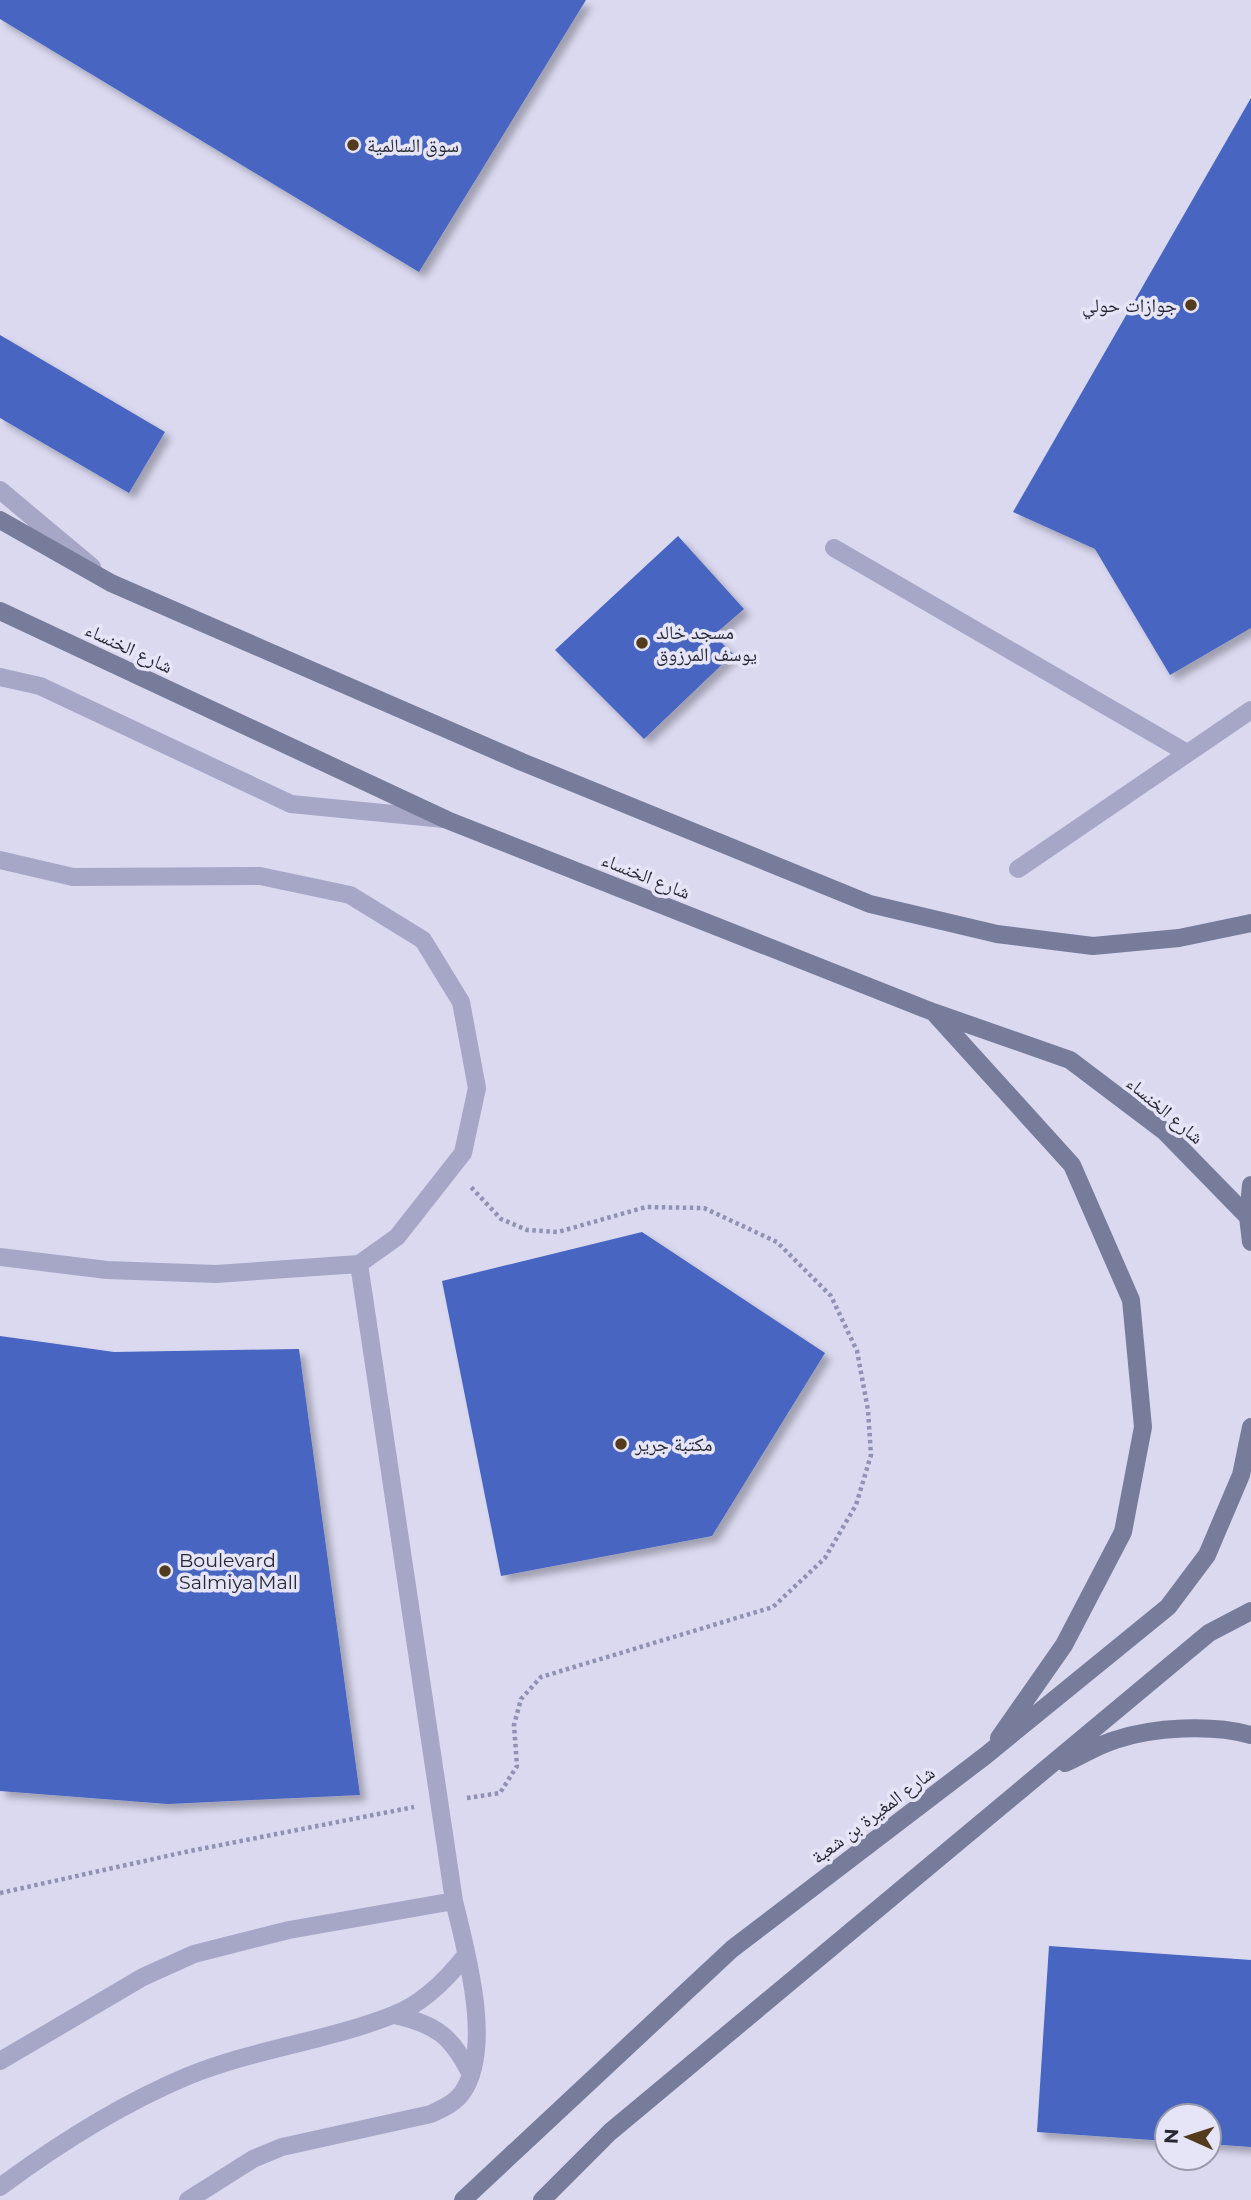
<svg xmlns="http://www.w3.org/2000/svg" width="1251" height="2200" font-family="Montserrat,'Noto Naskh Arabic',sans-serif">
<defs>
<filter id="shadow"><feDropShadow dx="6" dy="6" stdDeviation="3.5" flood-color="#0004"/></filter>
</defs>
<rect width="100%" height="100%" fill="#dad9f0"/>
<path fill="#4665c1" filter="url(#shadow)" d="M0,0H586L419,272L0,19Z
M1251,98V628L1170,675L1095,549L1013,512Z
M0,335L165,432L129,493L0,418Z
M678,536L744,609L714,635L733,654L644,739L555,650Z
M642,1232L825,1353L712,1536L501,1576L442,1281Z
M0,1336L114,1352L299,1349L360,1795L168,1804L0,1791Z
M1049,1946L1251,1960V2147L1209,2144V2116H1167V2141L1037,2132Z"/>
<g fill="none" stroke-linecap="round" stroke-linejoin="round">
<path stroke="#9092b3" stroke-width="4.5" stroke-dasharray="3.5 3.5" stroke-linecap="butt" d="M467,1798L500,1793L517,1766L514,1725L521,1699L541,1677L773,1607L825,1558L856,1505L871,1455L868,1410L857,1351L831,1296L777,1242L704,1208L646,1207L558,1232L527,1230L501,1219L470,1186
M0,1893L185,1852L414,1807"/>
<path stroke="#a6a7c7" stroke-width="18" d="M0,490L92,567
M834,548L1187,753
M0,677L40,686L291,804L444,819
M0,860L73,877L260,876L350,895L423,940L461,1002L477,1088L463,1153L397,1237L359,1264L216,1274L107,1270L0,1257
M1018,869L1251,710
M394,2015C436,2024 452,2036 471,2075
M0,2061L143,1977L194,1954L289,1930L454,1901
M0,2187C58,2144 121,2104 188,2076C254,2049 327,2041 393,2015C423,2004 447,1979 466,1955
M188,2200L253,2159L282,2147L431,2114C443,2108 454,2104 462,2093C494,2048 466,1951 454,1901L359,1264"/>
<path stroke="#777c9b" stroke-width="18" d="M0,520L111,583L522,762L870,904L997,934L1093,946L1179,938L1251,923
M0,611L447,820L933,1012L1070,1060L1164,1131L1248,1217
M936,1015L1072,1165L1131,1300L1143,1427L1123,1532L1064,1645L999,1738
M1251,1185L1248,1217L1251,1242
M1065,1763C1081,1756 1098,1745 1115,1740C1153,1727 1212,1724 1251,1735
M463,2200L732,1949L985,1756L1168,1607L1207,1555L1241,1475L1251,1427
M542,2200L610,2132L1209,1633L1251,1611"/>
</g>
<g fill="#533c1e" stroke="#e6e5f8" stroke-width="2.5">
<circle cx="353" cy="145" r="7"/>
<circle cx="1191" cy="305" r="7"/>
<circle cx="642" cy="643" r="7"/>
<circle cx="621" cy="1444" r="7"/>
<circle cx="165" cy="1571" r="7"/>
</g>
<g text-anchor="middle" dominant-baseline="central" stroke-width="7" stroke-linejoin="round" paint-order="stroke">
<g font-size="19" fill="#262934" stroke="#e6e5f8" text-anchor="start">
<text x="367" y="145">سوق السالمية</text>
<text x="1177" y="305" text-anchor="end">جوازات حولي</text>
<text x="656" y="632">مسجد خالد<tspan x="656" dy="22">يوسف المرزوق</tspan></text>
<text x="635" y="1444">مكتبة جرير</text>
<text x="179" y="1560">Boulevard<tspan x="179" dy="22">Salmiya Mall</tspan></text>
</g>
<g font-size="19" fill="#262934" stroke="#e6e5f8">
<text transform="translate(129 648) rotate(25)">شارع الخنساء</text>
<text transform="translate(646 876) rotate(22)">شارع الخنساء</text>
<text transform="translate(1165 1110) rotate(40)">شارع الخنساء</text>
<text transform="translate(873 1815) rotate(-37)">شارع المغيرة بن شعبة</text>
</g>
</g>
<g transform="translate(1188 2137) rotate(273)"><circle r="33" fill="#e6e5f8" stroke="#999aaa" stroke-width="2"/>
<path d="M0-5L12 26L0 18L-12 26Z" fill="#533c1e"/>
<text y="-10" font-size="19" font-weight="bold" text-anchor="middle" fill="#262934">N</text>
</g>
</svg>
